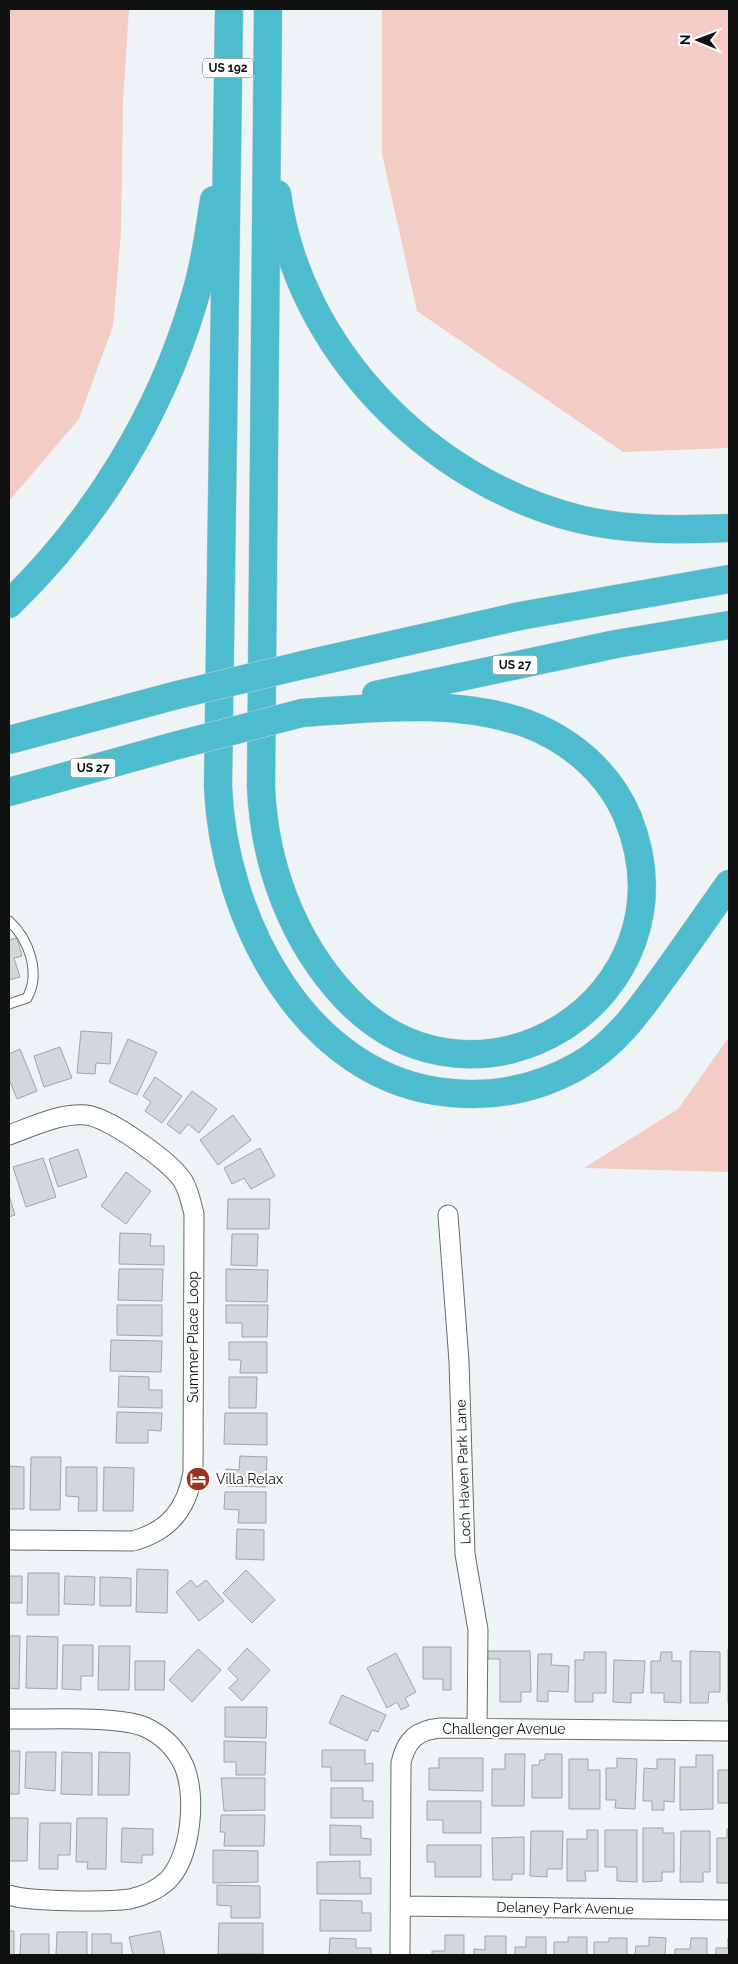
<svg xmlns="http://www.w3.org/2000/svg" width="738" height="1964" font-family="Raleway,sans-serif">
<rect width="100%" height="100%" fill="#eef4f5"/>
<path fill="#f3ccc4" d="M9,9H129L123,101L121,234L113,326L79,419L9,501Z
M382,9H729V448L623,452L417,311L382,154Z
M729,1037V1172L584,1168L678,1109Z"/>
<path fill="#d2d8d9" stroke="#9fa5a6" d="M17,938L22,956L14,958L20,977L9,980V940Z
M81,1031L112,1033L110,1064L96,1063L95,1074L77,1073Z
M128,1039L157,1052L137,1095L109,1082Z
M60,1047L72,1078L44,1087L34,1056Z
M20,1049L37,1091L17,1099L9,1079V1054Z
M155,1077L182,1096L162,1123L145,1111L151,1102L143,1096Z
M192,1091L217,1109L199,1133L188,1124L180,1134L167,1124Z
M233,1115L251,1140L218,1165L200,1140Z
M260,1148L275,1176L251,1189L244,1178L232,1184L224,1168Z
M78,1149L87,1177L58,1187L49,1159Z
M43,1158L56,1197L26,1207L13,1167Z
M126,1172L151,1191L126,1224L101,1206Z
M9,1195L15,1215L9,1217Z
M228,1199H270L269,1229H227Z
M120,1233L151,1234L150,1246H164V1265L119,1264Z
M232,1234H258L257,1266L231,1265Z
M119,1269H163L162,1301L118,1300Z
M226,1269L268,1270L267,1302L226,1301Z
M117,1305H162V1336L117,1335Z
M226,1305H268L267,1337H242V1323H226Z
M111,1340L162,1341L161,1372L110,1371Z
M229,1342H267V1373H240L241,1360H229Z
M119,1376L149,1377V1390H162V1408L118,1407Z
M229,1377H257L256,1408H229Z
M117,1412L162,1413L161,1431L148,1430V1443H116Z
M225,1413H267V1445L224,1444Z
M240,1456L267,1457L266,1487L226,1486V1469L239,1470Z
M31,1457H61L60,1510H30Z
M9,1466L24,1467V1509H9Z
M66,1467H97V1511H78L79,1497L66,1496Z
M104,1467L134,1468L133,1511H103Z
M225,1492H266V1523H238L239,1510L224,1509Z
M237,1529L264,1530V1560L236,1559Z
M137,1569L168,1570L167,1613L136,1612Z
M246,1570L275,1600L252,1623L223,1593Z
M28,1573H59V1615H27Z
M9,1576H22V1603H9Z
M65,1576L95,1577L94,1605L64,1604Z
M100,1577L131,1578V1606H100Z
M191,1580L197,1587L206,1580L224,1601L199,1621L176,1592Z
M9,1636H20L19,1689L9,1688Z
M27,1636L58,1637L57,1689L26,1688Z
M63,1645H93V1676H81V1690L62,1689Z
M99,1646H130L129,1690H98Z
M423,1647H451V1690H443V1679H423Z
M247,1648L270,1670L242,1701L229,1688L238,1679L228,1669Z
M198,1649L221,1670L192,1702L169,1680Z
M728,1649H729V1703H728Z
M488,1651H530L531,1692H521V1702H500V1659H488Z
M690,1651L720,1652V1692H709L708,1703H690Z
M584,1652H606V1693H593V1702H575V1660H584Z
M661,1652H672V1661H681V1703L664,1702V1693H651V1661H660Z
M396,1653L416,1692L405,1698L409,1706L401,1710L397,1702L387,1708L367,1668Z
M538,1654H552L551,1665L569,1666L568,1692L548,1691V1702L537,1701Z
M614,1660L645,1661L643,1693H631V1703L613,1702Z
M135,1661H165L164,1690H135Z
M342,1695L386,1715L378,1732L372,1730L367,1741L329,1723Z
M225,1707H267L266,1738L225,1737Z
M224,1741L266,1742L265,1775H236V1762H224Z
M322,1750H365V1764L373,1763V1781H331V1767H322Z
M9,1751H20L19,1794H9Z
M26,1752H56L55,1791L25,1788Z
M62,1752L92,1753V1795L61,1794Z
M99,1752L130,1753L129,1795H98Z
M505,1754H525L524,1806H492V1769H505Z
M545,1754H562V1798H532V1765H539L540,1760H545Z
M696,1755H713V1809L680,1810V1767H696Z
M439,1758H483V1791L429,1790V1768H439Z
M617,1758L637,1759L635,1809L615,1808L616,1800H606V1768H617Z
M569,1759H588V1770H600V1809H569Z
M657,1759H675L674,1802L664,1801V1810H652V1801H643L644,1768L657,1769Z
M718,1770H729V1803H718Z
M221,1778H265V1810L224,1811Z
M331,1788H363V1801H373V1818H331Z
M427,1801H481V1833H443V1820H427Z
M221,1815H265L264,1846H224L225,1832H220Z
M9,1818H28L27,1861H9Z
M77,1818H107L106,1869H87L88,1862H76Z
M40,1823H71L70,1855H58V1869H39Z
M330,1825L361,1826V1838L371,1839V1855H330Z
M122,1828L153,1829V1855H142V1863L121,1862Z
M643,1828H663V1833H674V1872H662V1881L643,1882Z
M727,1829H729V1883H717V1838H727Z
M587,1830H598V1871H585L586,1881H567V1839H587Z
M605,1830H637V1882L617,1881V1867H605Z
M531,1831H563L562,1869H547V1877L530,1876Z
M681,1831H710V1872H703V1882H680Z
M524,1837V1874H512V1880H493L492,1838Z
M427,1845H481V1877H435V1862H427Z
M213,1850L258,1851V1882L213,1883Z
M360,1861V1878H371V1894H317V1862Z
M217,1885L260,1886V1918H231V1906L217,1905Z
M320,1900L362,1901V1913H371V1931H320Z
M219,1923H263V1954H218Z
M9,1931H14V1955H9Z
M160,1931L165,1955H133L129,1937Z
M57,1932H87V1955H56Z
M21,1934H49V1955H20Z
M92,1934H111V1943H122V1955H92Z
M445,1935H464V1955H432V1951H445Z
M485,1936H506V1955H474V1949L485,1950Z
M526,1937H546V1955H515V1947H526Z
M568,1937H587V1955H554V1942H568Z
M649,1937L666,1938L665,1955H635L636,1946H649Z
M330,1938L356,1939V1948H371V1955H329Z
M609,1938H627V1955H594V1942H609Z
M691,1938H707V1955H675V1949H690Z
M728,1938L729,1955H716V1948H728Z"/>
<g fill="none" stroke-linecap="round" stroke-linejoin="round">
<g stroke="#666b6c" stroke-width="11">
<path id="lane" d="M9,921C29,939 41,973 27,998L9,1004"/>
</g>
<g stroke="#666b6c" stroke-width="21">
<path id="street" d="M9,1135C34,1126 60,1113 86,1115C109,1117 171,1162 183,1181C189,1191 191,1202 194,1214L193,1472C187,1509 169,1531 133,1541L9,1540
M448,1215L459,1361L465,1554L478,1630L477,1728
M9,1719C42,1720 117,1715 145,1727C162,1735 176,1748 184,1766C197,1796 191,1858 167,1881C157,1890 143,1896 130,1899C107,1902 29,1902 9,1895
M401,1906L729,1910
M400,1955L401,1763C406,1740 417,1730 440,1728L729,1731"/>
</g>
<g stroke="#cfcfcf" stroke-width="29">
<path id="highway" d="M229,9L218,786C223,918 305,1081 452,1093C497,1097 539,1088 578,1066C619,1043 645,1002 672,965C691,938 710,911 729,884
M268,9L261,786C264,863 292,941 346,998C478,1137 699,996 628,818C610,774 572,741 528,724C455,698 377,708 302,713
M277,194C298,349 429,482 579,519C628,531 679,530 729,528
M9,604C95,521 160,415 194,300C204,268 209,233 214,200
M303,665L520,616L729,579
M376,695L616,644L729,625
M9,740L177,695
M9,792L178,745"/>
</g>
<use href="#lane" stroke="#fff" stroke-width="9"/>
<use href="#street" stroke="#fff" stroke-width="19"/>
<use href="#highway" stroke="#4cbcce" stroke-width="28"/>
<g stroke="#cfcfcf" stroke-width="29" stroke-linecap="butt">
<path id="highway-bridge" d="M177,695L303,665
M178,745L302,713"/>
</g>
<use href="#highway-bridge" stroke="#4cbcce" stroke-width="28"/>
</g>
<defs>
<g id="hotel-disc" transform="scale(1.25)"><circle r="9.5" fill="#9c331f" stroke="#fff"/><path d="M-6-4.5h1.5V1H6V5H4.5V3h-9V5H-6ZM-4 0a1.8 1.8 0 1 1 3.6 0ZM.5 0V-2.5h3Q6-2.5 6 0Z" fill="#fff"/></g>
</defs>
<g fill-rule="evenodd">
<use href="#hotel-disc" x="198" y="1479"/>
</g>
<g text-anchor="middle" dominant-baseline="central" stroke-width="4.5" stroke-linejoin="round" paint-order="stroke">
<g fill="#fff" stroke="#575858" stroke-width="1">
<rect x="203" y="58.5" width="50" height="19" rx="4"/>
<rect x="492.5" y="655.5" width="45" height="19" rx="4"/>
<rect x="70.5" y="758.5" width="45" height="19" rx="4"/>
</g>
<g font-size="12" font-weight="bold" fill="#0f1111">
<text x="228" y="68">US 192</text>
<text x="515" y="665">US 27</text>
<text x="93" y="768">US 27</text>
</g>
<g font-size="14" fill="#0f1111" stroke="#fff">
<text transform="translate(193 1337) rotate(-90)">Summer Place Loop</text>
<text transform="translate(463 1472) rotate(-92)">Loch Haven Park Lane</text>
<text x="504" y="1729">Challenger Avenue</text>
<text transform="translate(565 1908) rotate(1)">Delaney Park Avenue</text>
</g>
<g font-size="14" fill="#0f1111" stroke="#fff" text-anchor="start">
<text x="216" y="1479">Villa Relax</text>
</g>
</g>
<rect width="738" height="1964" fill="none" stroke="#0f1111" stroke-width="20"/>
<g transform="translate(698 40) rotate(271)" stroke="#ffffff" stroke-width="4" paint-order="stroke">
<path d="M0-4L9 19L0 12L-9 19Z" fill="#0f1111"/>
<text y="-8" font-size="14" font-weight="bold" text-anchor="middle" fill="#0f1111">N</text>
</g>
</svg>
